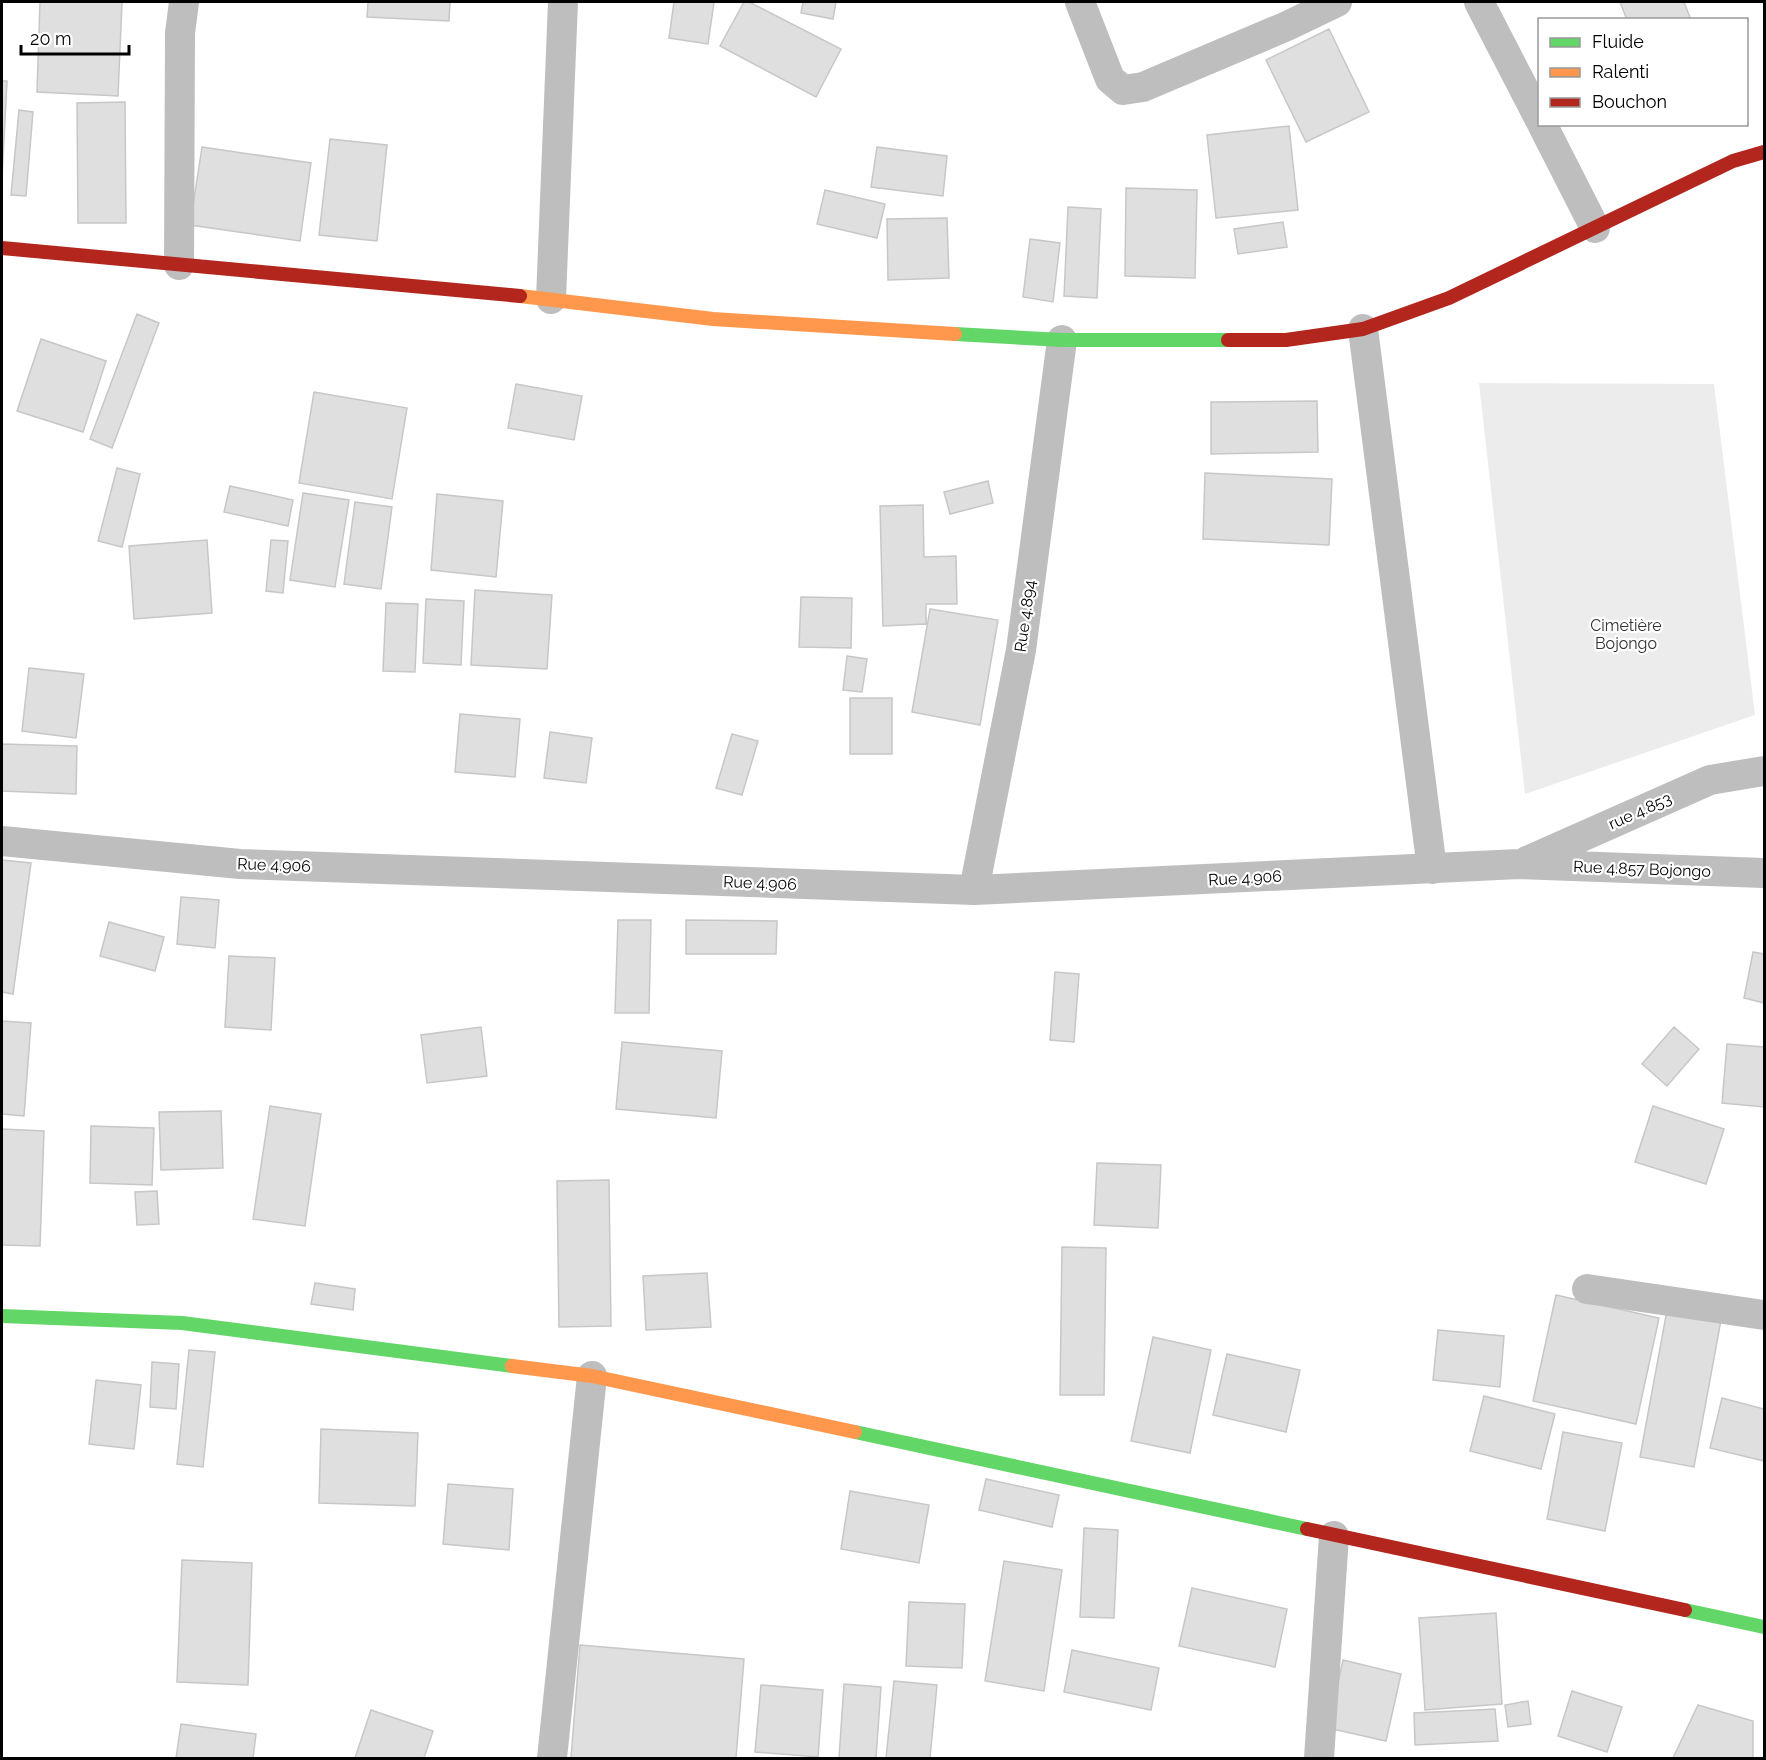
<svg xmlns="http://www.w3.org/2000/svg" width="1766" height="1760" font-family="Raleway,sans-serif">
<rect width="100%" height="100%" fill="#fff"/>
<path fill="#ececec" d="M1479,383L1714,384L1755,715L1525,794Z"/>
<path fill="#dfdfdf" stroke="#c7c7c7" stroke-width="1.5" d="M40,2H122L118,96L37,92Z
M368,2H450L449,21L367,17Z
M674,2H714L708,44L669,38Z
M744,2H749L841,49L816,97L720,46Z
M803,2H836L833,19L801,13Z
M1620,2H1684L1691,20H1627Z
M1329,29L1369,112L1306,142L1266,60Z
M2,81H7L2,178Z
M125,102L126,223H78L77,103Z
M19,110L33,112L26,196L11,195Z
M1289,126L1298,210L1216,218L1207,135Z
M330,139L387,145L377,241L319,235Z
M202,147L311,163L300,241L190,225Z
M877,147L947,156L943,196L871,187Z
M1126,188L1197,190L1195,278L1125,276Z
M825,190L885,204L877,238L817,224Z
M1068,207L1101,209L1097,298L1064,296Z
M947,218L949,278L888,280L887,219Z
M1283,222L1287,247L1238,254L1234,229Z
M1030,239L1060,243L1053,302L1023,297Z
M137,314L159,323L112,448L90,439Z
M41,339L106,361L83,432L17,411Z
M516,384L582,396L574,440L508,428Z
M314,392L407,408L392,499L299,483Z
M1317,401L1318,452L1211,454V402Z
M117,468L140,474L122,547L98,541Z
M1205,473L1332,479L1329,545L1203,539Z
M988,481L993,503L950,514L944,492Z
M230,486L293,500L288,526L224,512Z
M303,493L349,500L335,587L290,580Z
M437,494L503,501L496,577L431,570Z
M355,502L392,507L381,589L344,584Z
M923,505L924,557L956,556L957,604H926V624L883,626L880,506Z
M207,540L212,613L134,619L129,546Z
M271,540L288,541L283,593L266,591Z
M475,590L552,595L547,669L471,665Z
M801,597L852,598L851,648L799,647Z
M426,599L464,601L461,665L423,663Z
M386,603L418,604L415,672L383,671Z
M930,609L998,620L980,725L912,712Z
M847,656L867,659L862,692L843,690Z
M29,668L84,674L76,738L22,731Z
M850,698H892V754H850Z
M460,714L520,719L515,777L455,772Z
M550,732L592,738L586,783L544,778Z
M732,734L758,741L742,795L716,788Z
M2,744L77,746L76,794L2,791Z
M2,860L31,863L13,994L2,992Z
M181,897L219,900L215,948L177,944Z
M618,920H651L649,1013H615Z
M686,920L777,921L776,954H686Z
M109,922L164,937L155,971L100,956Z
M1753,952L1764,954V1003L1744,998Z
M229,956L275,958L271,1030L225,1027Z
M1055,972L1079,974L1074,1042L1050,1040Z
M2,1021L31,1023L24,1116L2,1114Z
M481,1027L487,1076L427,1083L421,1035Z
M1674,1027L1699,1049L1667,1086L1642,1064Z
M622,1042L722,1051L716,1118L616,1109Z
M1727,1044L1764,1047V1107L1722,1103Z
M270,1106L321,1114L305,1226L253,1219Z
M1653,1106L1724,1129L1706,1184L1635,1162Z
M221,1111L223,1168L161,1170L159,1112Z
M91,1126L154,1128L152,1185L90,1183Z
M2,1129L44,1131L40,1246L2,1245Z
M1097,1163L1161,1165L1158,1228L1094,1225Z
M609,1180L611,1326L559,1327L557,1181Z
M157,1191L159,1224L137,1225L135,1192Z
M1062,1247L1106,1248L1104,1395H1060Z
M707,1273L711,1327L646,1330L643,1276Z
M315,1283L355,1289L353,1310L311,1304Z
M1556,1295L1659,1318L1636,1424L1533,1401Z
M1667,1310L1721,1320L1694,1467L1640,1457Z
M1438,1330L1504,1336L1500,1387L1433,1380Z
M1153,1337L1211,1350L1190,1453L1131,1441Z
M189,1350L215,1352L203,1467L177,1464Z
M1227,1354L1300,1370L1286,1432L1213,1415Z
M152,1362L179,1364L176,1409L150,1407Z
M96,1380L141,1385L134,1449L89,1444Z
M1484,1396L1555,1414L1541,1469L1470,1451Z
M1722,1398L1764,1409V1461L1710,1448Z
M321,1429L418,1433L415,1506L319,1503Z
M1563,1432L1622,1443L1605,1531L1547,1519Z
M986,1479L1059,1495L1052,1527L979,1510Z
M448,1484L513,1489L509,1550L443,1544Z
M850,1491L929,1505L919,1563L841,1549Z
M1084,1528L1118,1530L1114,1618L1080,1617Z
M182,1560L252,1563L248,1685L177,1682Z
M1004,1561L1062,1570L1044,1691L985,1681Z
M1192,1588L1287,1609L1275,1667L1179,1646Z
M909,1602L965,1604L962,1668L906,1666Z
M1496,1613L1502,1704L1425,1710L1419,1618Z
M580,1645L744,1659L736,1758H571Z
M1072,1650L1159,1668L1151,1710L1064,1692Z
M1343,1660L1401,1674L1386,1741L1328,1728Z
M894,1681L937,1685L930,1758H886Z
M844,1684L881,1687L876,1758H839Z
M761,1685L823,1690L818,1757L755,1752Z
M1572,1691L1622,1707L1607,1752L1558,1736Z
M1528,1701L1531,1724L1508,1727L1505,1705Z
M1698,1705L1753,1721V1758H1673Z
M1495,1709L1498,1741L1415,1745L1414,1713Z
M371,1710L433,1731L424,1758H355Z
M181,1724L256,1734L253,1758H176Z"/>
<g fill="none" stroke-linecap="round" stroke-linejoin="round">
<path stroke="#bebebe" stroke-width="30" d="M1080,2L1110,79L1123,90L1143,87L1287,26L1337,2
M1479,2L1540,120
M1542,124L1595,228
M179,265L180,33L184,2
M551,299L563,2
M1363,329L1432,869
M2,841L240,864L974,890L1519,864L1764,873
M1527,861L1710,780L1764,771
M974,890L1021,650L1062,340
M1587,1289L1764,1315
M552,1758L592,1376
M1319,1758L1334,1536"/>
<path stroke="#63d668" stroke-width="14" d="M955,334L1062,340H1228
M2,1316L182,1323L512,1366
M855,1432L1307,1529
M1685,1610L1764,1627"/>
<path stroke="#ff974d" stroke-width="14" d="M520,296L713,319L955,334
M512,1366L592,1376L855,1432"/>
<path stroke="#b3261e" stroke-width="14" d="M2,248L520,296
M1228,340H1286L1363,329L1449,298L1733,161L1764,152
M1307,1529L1685,1610"/>
</g>
<g text-anchor="middle" dominant-baseline="central" stroke-width="4.5" stroke-linejoin="round" paint-order="stroke">
<g font-size="16" fill="#000" stroke="#fff">
<text transform="translate(1025 616) rotate(-82)">Rue 4.894</text>
<text transform="translate(1640 811) rotate(-24)">rue 4.853</text>
<text transform="translate(274 865) rotate(2)">Rue 4.906</text>
<text transform="translate(1642 869) rotate(2)">Rue 4.857 Bojongo</text>
<text transform="translate(1245 878) rotate(-3)">Rue 4.906</text>
<text transform="translate(760 883) rotate(2)">Rue 4.906</text>
</g>
<g font-size="16" fill="#333" stroke="#fff">
<text x="1626" y="625">Cimetière<tspan x="1626" dy="18">Bojongo</tspan></text>
</g>
</g>
<rect width="1766" height="1760" fill="none" stroke="#000000" stroke-width="6"/>
<rect x="1538" y="18" width="210" height="108" fill="#ffffff" stroke="#999999" stroke-width="1.5"/>
<rect x="1550" y="38" width="30" height="9" fill="#63d668" stroke="#999999" stroke-width="1.5"/>
<text x="1592" y="48" font-size="18" fill="#000000">Fluide</text>
<rect x="1550" y="68" width="30" height="9" fill="#ff974d" stroke="#999999" stroke-width="1.5"/>
<text x="1592" y="78" font-size="18" fill="#000000">Ralenti</text>
<rect x="1550" y="98" width="30" height="9" fill="#b3261e" stroke="#999999" stroke-width="1.5"/>
<text x="1592" y="108" font-size="18" fill="#000000">Bouchon</text>
<path d="M21 45v9h108v-9" fill="none" stroke="#000000" stroke-width="3"/>
<text x="30" y="45" font-size="18" fill="#000000" stroke="#ffffff" stroke-width="4.5" paint-order="stroke">20 m</text>
</svg>
